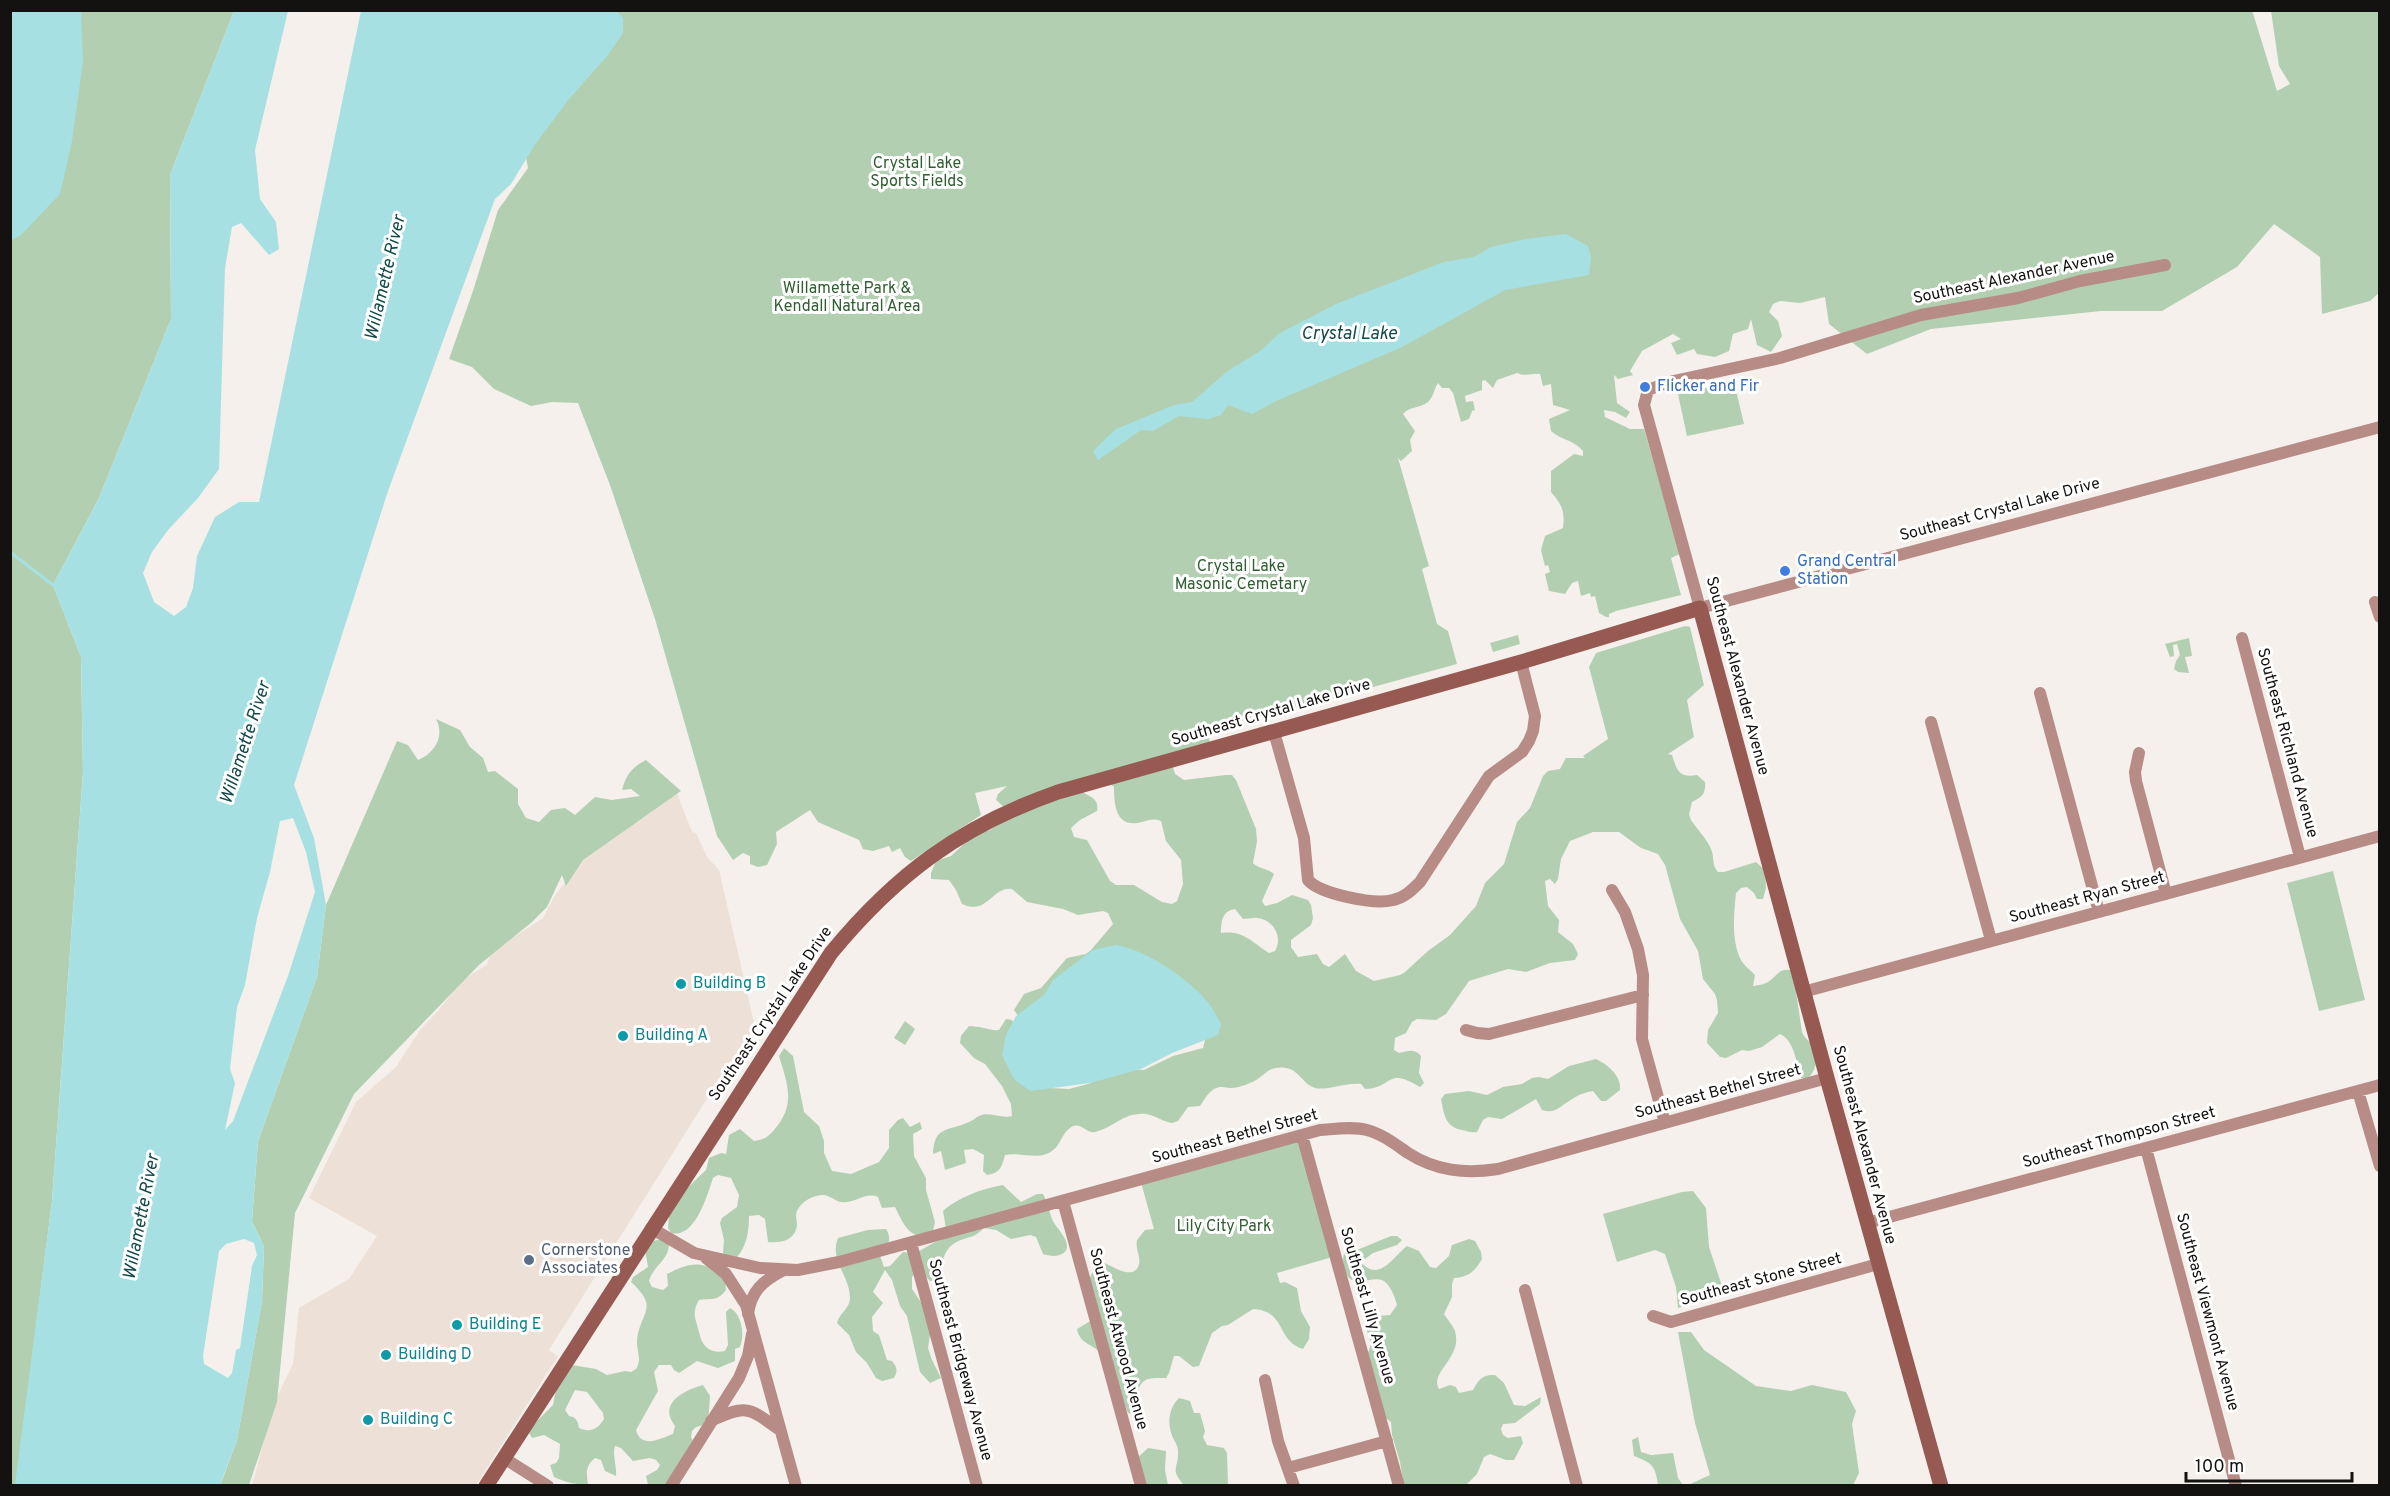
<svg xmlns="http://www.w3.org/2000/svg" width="2390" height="1496" font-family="Overpass,sans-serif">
<rect width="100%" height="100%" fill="#f5f0eb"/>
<path fill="#ede1d7" d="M676,791L692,832L696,833L707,857L719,870L755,1027L710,1094L549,1350L558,1356L476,1485L252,1486L274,1403L293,1364L299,1308L349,1279L377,1236L309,1198L356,1102L396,1067L420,1030L437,1012L455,989L470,975L487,965L491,952L543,918L554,897L578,865L620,826Z"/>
<path fill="#b2d0b1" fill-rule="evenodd" d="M2252,10L2277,91L2290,84L2279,66L2271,11H2379L2380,292L2370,301L2322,314L2320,257L2274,224L2237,267L2162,311H2101L1931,329L1867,354L1829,324L1825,297L1800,303L1780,301L1773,304L1769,312L1778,321L1782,336L1771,352L1757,345L1751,319L1748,329L1733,334L1729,351L1715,357L1697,354L1694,349L1677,355L1671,343L1681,339L1673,334L1642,351L1630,371L1633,375L1618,379L1614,375L1617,403L1630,412L1626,418L1615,412L1604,410L1605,417L1630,429H1644L1680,554L1671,558L1681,595L1616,611L1609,614V617H1606L1599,613L1595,596L1591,597L1590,593L1581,596L1578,581L1572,583L1565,594L1549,591L1545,574L1550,572L1548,565L1545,566L1541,550L1545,536L1563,528C1565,511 1562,505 1551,492V471L1574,454L1583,456V451C1572,439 1563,441 1551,431L1549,419L1570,410L1553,405L1551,384L1543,386L1540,374C1532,373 1525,377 1517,373L1497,380L1493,388L1485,380L1482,381V390L1465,396L1466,402L1473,401L1475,410L1472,411L1469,419L1461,422L1453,393L1449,388H1442L1438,383C1433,390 1434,399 1425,404C1418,408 1409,407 1403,414L1415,431L1410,440L1412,451L1401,461L1398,458L1429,566L1422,569L1437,624L1448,631L1457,664L1267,716L1209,734L1210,752L1173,767L1175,774L1184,780L1226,775H1232L1236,780L1256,829L1257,841L1253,863C1259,869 1267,868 1274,874L1262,901L1265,906L1277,903L1292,895L1308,900L1311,905L1313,918L1311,925L1291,940V947L1298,957L1317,954L1323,964L1329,967L1345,954L1356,971L1374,981L1400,975L1405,972L1428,951L1450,935L1476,906L1485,883L1504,864L1517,822L1530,808L1543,776L1548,771L1560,769L1566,758H1585L1583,756L1608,739L1589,667L1596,653L1685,626L1690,627L1704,685L1687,700L1694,737L1668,754L1672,755C1677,771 1679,778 1697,775L1705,782C1706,794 1702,797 1692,802L1689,814L1691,820C1697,829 1707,839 1711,849C1715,858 1711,864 1718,872H1724L1756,862L1765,870L1766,888L1763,899H1757L1754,893L1747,887L1741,888L1736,893C1734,913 1731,941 1741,960C1744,966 1751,970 1755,975L1753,986C1758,985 1763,985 1768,982C1777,976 1780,966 1793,971L1802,1032C1805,1039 1810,1041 1814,1047C1819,1058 1816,1071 1807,1079L1801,1078C1796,1063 1795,1041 1780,1034L1762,1047L1749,1051L1742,1050L1726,1058L1720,1057L1707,1043L1708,1030L1718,1013L1717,1000L1715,994L1703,979L1698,951L1680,919L1665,865L1658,854L1641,848L1619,832H1593L1570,841L1561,859L1558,879L1555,884L1550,879L1545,881L1548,906L1559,920L1558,932L1573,944L1578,954L1575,960L1550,963L1526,972L1508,969L1469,981L1446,1014L1436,1020L1417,1019L1412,1022L1406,1033L1395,1038L1394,1050L1399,1053C1408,1051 1415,1048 1421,1056L1419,1073L1424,1083L1420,1087C1385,1066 1394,1088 1365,1089L1361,1084C1346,1082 1327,1091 1315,1088C1304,1085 1299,1070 1286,1068C1266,1065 1265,1078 1250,1083C1245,1085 1237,1088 1232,1088C1225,1088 1221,1085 1214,1089C1208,1093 1204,1100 1200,1106L1188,1107L1178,1121L1172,1123C1163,1122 1155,1115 1146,1114C1123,1112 1114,1128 1095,1132C1086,1134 1080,1120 1070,1128C1060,1135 1061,1149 1046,1154C1034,1159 1019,1152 1005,1155C1002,1167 1000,1173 987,1175L983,1171L984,1155L973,1149L964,1150L966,1163L945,1170L941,1151L933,1154C934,1124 950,1132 971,1121C974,1120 976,1117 979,1116C989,1111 1001,1119 1012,1116L1011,1104L1002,1086L985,1064L974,1058L960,1043L961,1036L969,1026C981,1026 990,1031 999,1030L1006,1019L1012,1020L1050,1088L1069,1089L1088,1084L1111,1073L1127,1069L1144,1070L1173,1056L1203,1048L1206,1036L1062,986L1018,1016L1014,1010L1024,994L1041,988L1067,958L1086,954L1091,950L1113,924L1108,913L1103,911L1078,915L1063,909L1027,902L1012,889C992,886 988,916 962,904L956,890L949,880L931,879V873L936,861L951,856L976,833L990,830L1000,823L1005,808L996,800L998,794L1007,786L975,793L981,815L911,861L905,857L900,848L892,852L889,846L873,851L863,849L859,840L818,822L810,810L776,832L777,844L767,865L758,867L750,864V856L743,853L733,860L717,836L655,619L610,485L578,403L552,402L531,406L494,389L472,367L449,359L473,291L498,210L528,168L526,157L582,11ZM1109,783L1114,787C1114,806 1116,829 1142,822C1150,820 1153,818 1161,821L1166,841L1181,860L1183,884L1177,901L1172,904L1162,902L1134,885H1116L1110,881L1087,840L1074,837L1071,828L1080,820L1097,811C1099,800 1093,798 1084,793L1085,788ZM1235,909L1243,919C1248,919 1254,917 1258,918C1274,920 1283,938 1275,951L1269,953C1251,942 1244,930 1221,933C1221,922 1222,911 1235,909Z
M73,11H234L170,175L171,319L99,498L53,585L81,657L83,772L52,1201L16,1483L15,1485L11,1486V150Z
M1734,382L1744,424L1687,436L1678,394Z
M1518,635L1520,644L1493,652L1490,643Z
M2189,638L2192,656L2185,657L2189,673L2178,672L2174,669L2176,661L2180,655L2177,644L2173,645L2174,656L2170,657L2165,644Z
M436,719L460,730L470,747L483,758L488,772L495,771L518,789V804L526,818L539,822L551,810L565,808L575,815L595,797L612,800L640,796L631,789L622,790C626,775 632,767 646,760L681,791L583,860L566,886L562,875L547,907L532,922L479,965L354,1094L295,1213L277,1402L249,1485L220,1486L237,1440L262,1301L264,1247L252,1221L258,1141L317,977L326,905L397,741L408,745L418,760C435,753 445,736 436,719Z
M2333,871L2365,1000L2319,1011L2287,883Z
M905,1021L915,1029L905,1045L894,1038Z
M784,1048L793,1056L804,1112L819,1126L824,1141V1153L832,1171L851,1174L879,1162L889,1148V1130L898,1120L903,1118L910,1127L920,1122L922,1129L913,1134L914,1156L926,1178V1190L935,1222L932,1235C909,1240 904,1225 895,1207L882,1208L878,1197C866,1191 854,1204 841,1202C835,1201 831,1196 824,1195C813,1195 802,1201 797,1211C795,1215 797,1220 797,1225C795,1241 781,1243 768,1242L765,1219L759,1215L749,1216C749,1230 747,1246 737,1257L725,1259L723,1253L724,1240L720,1223L722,1218L737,1207L739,1195L731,1178L718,1175L713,1178C707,1196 695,1239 671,1233L668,1228L669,1215L684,1191L706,1170L709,1158L721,1153L726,1154L729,1135L740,1129L754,1141C764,1140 768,1137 774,1130C796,1104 788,1086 779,1056Z
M1596,1059C1607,1064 1622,1076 1620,1090L1606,1101H1601L1593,1091C1586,1092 1580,1094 1574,1098C1562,1104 1556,1115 1542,1110L1536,1099L1502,1119L1488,1117L1483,1120L1477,1132C1470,1133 1468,1131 1462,1130C1445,1127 1444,1114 1441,1099L1445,1094L1469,1091L1487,1095L1503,1087L1522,1084L1532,1078L1539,1077L1548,1079L1569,1066Z
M1302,1135L1336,1256L1277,1273L1280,1283L1285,1282L1297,1288L1301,1311L1310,1327L1309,1339L1303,1349C1276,1341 1287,1311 1253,1309L1228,1325L1222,1326L1212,1333L1199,1366L1193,1367L1179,1356H1174L1169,1373L1166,1378C1153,1378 1141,1376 1138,1392L1141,1397L1140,1411L1134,1414L1128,1413C1122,1398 1112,1367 1103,1355C1095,1345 1079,1344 1077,1329L1099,1316C1097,1291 1078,1283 1101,1262C1111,1264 1134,1283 1139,1264C1141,1257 1135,1249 1137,1240L1145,1230L1154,1229L1140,1179Z
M1003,1185L1021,1202L1037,1194H1043C1048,1203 1049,1212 1053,1221C1057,1229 1076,1246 1062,1254C1056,1257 1049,1256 1043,1254L1036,1237L1030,1235L1011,1239L996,1230L984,1228C972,1240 967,1236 955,1243C941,1251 942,1269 937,1281H930L922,1272H916L912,1277V1289L923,1305L931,1329L928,1348L932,1360L941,1378L930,1383L920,1372L907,1316L900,1306L892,1280L885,1270L873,1292L883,1303L872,1317L873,1331L879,1335L887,1360L892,1361C897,1367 898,1371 894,1378L882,1381L876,1378L867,1363L856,1352L849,1335L837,1323C839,1313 850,1309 850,1298C850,1276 829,1260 838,1238L868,1230L886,1229C893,1240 887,1247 880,1256L884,1267L890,1266L903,1252C921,1256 927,1243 942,1240L946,1229L943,1211C957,1198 984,1188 1003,1185Z
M1693,1191L1706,1208L1709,1247L1725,1295L1678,1308L1676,1287L1665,1254L1655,1250L1617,1262L1603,1214L1682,1192Z
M1391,1236H1397L1402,1240L1397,1245L1373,1253L1361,1262C1379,1283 1393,1257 1407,1246L1419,1251L1430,1267L1436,1268L1449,1256L1452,1245L1469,1239L1475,1241L1481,1252L1482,1259C1475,1271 1469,1277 1454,1278L1452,1284V1297L1444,1314C1448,1320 1453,1326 1455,1331C1463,1358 1429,1372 1439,1389L1450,1385L1456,1387L1459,1393L1473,1390C1478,1380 1483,1374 1495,1375L1504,1383L1514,1405L1525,1406L1541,1397L1540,1404L1515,1423L1503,1424L1501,1429L1503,1435L1508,1438L1521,1436L1523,1443L1514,1460H1506L1490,1454L1484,1457L1477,1474L1466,1485H1404L1400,1462L1392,1435L1391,1422L1382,1415L1363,1367L1371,1344L1364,1321L1368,1316L1373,1313L1378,1316L1390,1315L1397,1305C1395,1298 1390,1283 1382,1280C1369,1276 1351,1291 1345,1270C1343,1263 1342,1258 1345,1252L1357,1250Z
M658,1240H664L669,1245C668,1261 653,1266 649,1281L652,1287L663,1290L668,1286L667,1274C691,1262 703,1260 725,1277L726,1290C717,1302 711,1298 699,1300C691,1313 696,1319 699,1332C702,1346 709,1354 725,1351L728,1345L726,1312L730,1308C742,1314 745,1335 740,1347L735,1349V1361L718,1368L697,1361L679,1373L674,1370L671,1365H659L654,1372L658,1391L636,1430C641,1449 660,1439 673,1434L675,1426C657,1403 685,1390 703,1385L710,1396L708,1424L696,1427L692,1431L691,1437L694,1443L675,1485H648L646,1476L657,1470L660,1465L656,1460L650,1458L633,1461L621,1448L615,1446C612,1455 617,1466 616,1476L605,1471L601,1460L595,1458C584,1467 587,1474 588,1485C578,1485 564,1482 554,1477L550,1465L556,1463L559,1458L560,1444L544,1435L532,1438L529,1433L531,1427L553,1405L557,1383L572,1365L596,1369L607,1375L625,1371L631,1372L636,1369C642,1359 637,1353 637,1342C639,1312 661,1309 631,1282L633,1277L648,1267L645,1250L652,1241ZM575,1390L587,1392L603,1413L604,1419C598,1429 590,1433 579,1428C578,1421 576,1417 569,1416L565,1410Z
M1678,1332H1691L1704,1350L1756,1386L1791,1391L1812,1385L1846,1392L1856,1411L1852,1424L1859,1473L1853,1485H1688L1710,1475L1695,1423Z
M1179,1398L1190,1401L1194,1413H1200L1205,1431L1203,1437L1207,1445L1224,1448L1227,1453L1228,1485H1184C1169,1468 1179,1469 1178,1451C1178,1446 1175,1442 1173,1438C1167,1424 1168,1409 1179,1398Z
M1638,1437L1641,1452L1651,1455L1673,1453L1678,1478L1683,1485H1656L1658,1484C1655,1465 1652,1463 1634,1456L1632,1440Z
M1148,1448L1166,1451L1165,1470L1168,1485L1135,1486V1460Z"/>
<path fill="#a6e0e3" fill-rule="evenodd" d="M11,10L81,11L83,61L72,141L60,194L20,236L11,240Z
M234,11H288L255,150L260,199L276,222L279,249L269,255L241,223L232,227L225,268L219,469L198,498L168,530L152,552L143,573L154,602L174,616L186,607L193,588L197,556L215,517L239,502H259L361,11H616L623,18V33L607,56L569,99L534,146L511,184L495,199L388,491L294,785L314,838L326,905L317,977L258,1141L252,1221L264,1247L262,1301L237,1440L220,1485H15L52,1201L83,772L81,657L53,585L99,498L171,319L170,175ZM293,818L306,852L315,892L288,976L233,1121L225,1130L235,1083L230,1069L237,1007L245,985L257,918L270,872L280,821ZM244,1239L254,1243L257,1255L252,1266L240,1348L236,1350L232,1373L228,1378L204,1364L203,1356L219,1251L226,1244Z
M1566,234L1588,246L1591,257L1589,275L1505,290L1402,347L1276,401L1252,414L1228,405L1221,415L1208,419L1179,416L1153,431L1141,430L1098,460L1093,451L1116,429L1174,405L1192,402L1229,370L1259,352L1280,333L1336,304L1444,262L1474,257L1491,247L1526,239Z
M1116,945C1146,950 1190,979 1209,1004C1214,1010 1217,1017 1221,1024L1218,1035L1172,1053L1141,1069L1090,1083L1030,1091L1014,1079L1002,1055L1006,1035L1016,1016L1044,995L1053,980L1093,950Z"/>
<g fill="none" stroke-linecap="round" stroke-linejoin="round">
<path stroke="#a6e0e3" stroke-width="3" d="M10,552L53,585"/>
<path stroke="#b78c86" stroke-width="12" d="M2165,265L2080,281L2018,298L1921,315L1780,358L1669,382L1648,390L1644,405L1700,608L2380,427
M2375,602L2380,617
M2242,638L2300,857
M2040,693L2099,912
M1931,722L1991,940
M1274,732L1304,838L1308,880C1320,894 1374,905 1393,900C1404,898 1412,890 1420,882L1489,776L1522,752L1529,741L1533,731L1535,716L1521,662
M2139,753L2135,772L2136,781L2166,894
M1612,890L1625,912L1638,949L1643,975L1642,1039L1665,1123
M1803,992L2380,836
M1466,1030L1477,1033L1489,1034L1643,995
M2358,1091L2380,1166
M1302,1135L1399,1486
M2146,1148L2236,1486
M1063,1201L1141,1486
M1867,1223L2380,1085
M651,1228L694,1253L760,1268L798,1270L839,1262L1320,1130C1335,1129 1353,1126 1367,1130C1382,1134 1395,1144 1408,1153C1436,1171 1465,1174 1498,1169L1827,1078
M911,1243L977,1486
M706,1258L726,1274L746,1305L796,1486
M1525,1290L1577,1486
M748,1314C751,1291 763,1281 782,1271
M1653,1316L1671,1322L1878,1264
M1265,1380L1278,1441L1294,1486
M711,1421C748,1403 750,1409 780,1430
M504,1458L548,1486
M1288,1468L1387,1441
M671,1486L739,1378L748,1356L752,1334"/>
<path stroke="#975a53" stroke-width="15" d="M486,1486L831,953C896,874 961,826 1058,792L1521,662L1700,608L1827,1078L1941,1486"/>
</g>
<g fill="#3f7fe0" stroke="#fff" stroke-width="2">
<circle cx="1645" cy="387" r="6"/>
<circle cx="1785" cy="571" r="6"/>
</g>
<g fill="#0f9aa8" stroke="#fff" stroke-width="2">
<circle cx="681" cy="984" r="6"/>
<circle cx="623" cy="1036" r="6"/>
<circle cx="457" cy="1325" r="6"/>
<circle cx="386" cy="1355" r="6"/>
<circle cx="368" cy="1420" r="6"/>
</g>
<circle fill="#5c6f8a" stroke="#fff" stroke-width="2" cx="529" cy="1260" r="6"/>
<g text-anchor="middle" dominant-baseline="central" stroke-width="6" stroke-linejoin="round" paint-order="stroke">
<g font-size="16" fill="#2f5e30" stroke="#fff">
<text x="917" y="164">Crystal Lake<tspan x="917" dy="18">Sports Fields</tspan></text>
<text x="847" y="289">Willamette Park &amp;<tspan x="847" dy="18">Kendall Natural Area</tspan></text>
<text x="1241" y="567">Crystal Lake<tspan x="1241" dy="18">Masonic Cemetary</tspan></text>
<text x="1224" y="1227">Lily City Park</text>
</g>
<g font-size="16" fill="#131210" stroke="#fff">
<text transform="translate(2014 278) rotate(-12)">Southeast Alexander Avenue</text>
<text transform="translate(2000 510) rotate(-15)">Southeast Crystal Lake Drive</text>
<text transform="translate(1737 676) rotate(75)">Southeast Alexander Avenue</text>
<text transform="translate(1271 713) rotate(-16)">Southeast Crystal Lake Drive</text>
<text transform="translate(2287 743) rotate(75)">Southeast Richland Avenue</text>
<text transform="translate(2087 898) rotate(-15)">Southeast Ryan Street</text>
<text transform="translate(771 1014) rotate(-56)">Southeast Crystal Lake Drive</text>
<text transform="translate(1718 1092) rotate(-15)">Southeast Bethel Street</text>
<text transform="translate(1235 1137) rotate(-15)">Southeast Bethel Street</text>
<text transform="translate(2119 1138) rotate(-15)">Southeast Thompson Street</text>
<text transform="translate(1864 1145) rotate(75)">Southeast Alexander Avenue</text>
<text transform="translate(1761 1280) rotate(-15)">Southeast Stone Street</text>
<text transform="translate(1367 1306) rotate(74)">Southeast Lilly Avenue</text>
<text transform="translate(2207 1312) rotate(75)">Southeast Viewmont Avenue</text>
<text transform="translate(1118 1339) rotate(75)">Southeast Atwood Avenue</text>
<text transform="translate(960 1360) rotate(75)">Southeast Bridgeway Avenue</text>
</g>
<g font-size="16" fill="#366cbe" stroke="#fff" text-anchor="start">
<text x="1657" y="387">Flicker and Fir</text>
<text x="1797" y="562">Grand Central<tspan x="1797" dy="18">Station</tspan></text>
</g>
<g font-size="16" fill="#0d838f" stroke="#fff" text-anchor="start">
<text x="693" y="984">Building B</text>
<text x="635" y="1036">Building A</text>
<text x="469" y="1325">Building E</text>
<text x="398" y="1355">Building D</text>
<text x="380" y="1420">Building C</text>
</g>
<g font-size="16" fill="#4e5e75" stroke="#fff" text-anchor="start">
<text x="541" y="1251">Cornerstone<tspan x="541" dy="18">Associates</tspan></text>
</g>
<g font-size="18" font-style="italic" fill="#14494b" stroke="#fff">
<text transform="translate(386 278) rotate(-77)">Willamette River</text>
<text x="1349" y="334">Crystal Lake</text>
<text transform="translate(246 743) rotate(-72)">Willamette River</text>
<text transform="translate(142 1217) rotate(-79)">Willamette River</text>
</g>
</g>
<rect width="2390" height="1496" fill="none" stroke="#131210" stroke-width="24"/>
<path d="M2186 1472v9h166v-9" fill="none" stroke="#131210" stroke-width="3"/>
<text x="2195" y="1472" font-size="18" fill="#131210" stroke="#ffffff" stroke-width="4.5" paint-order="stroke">100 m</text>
</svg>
